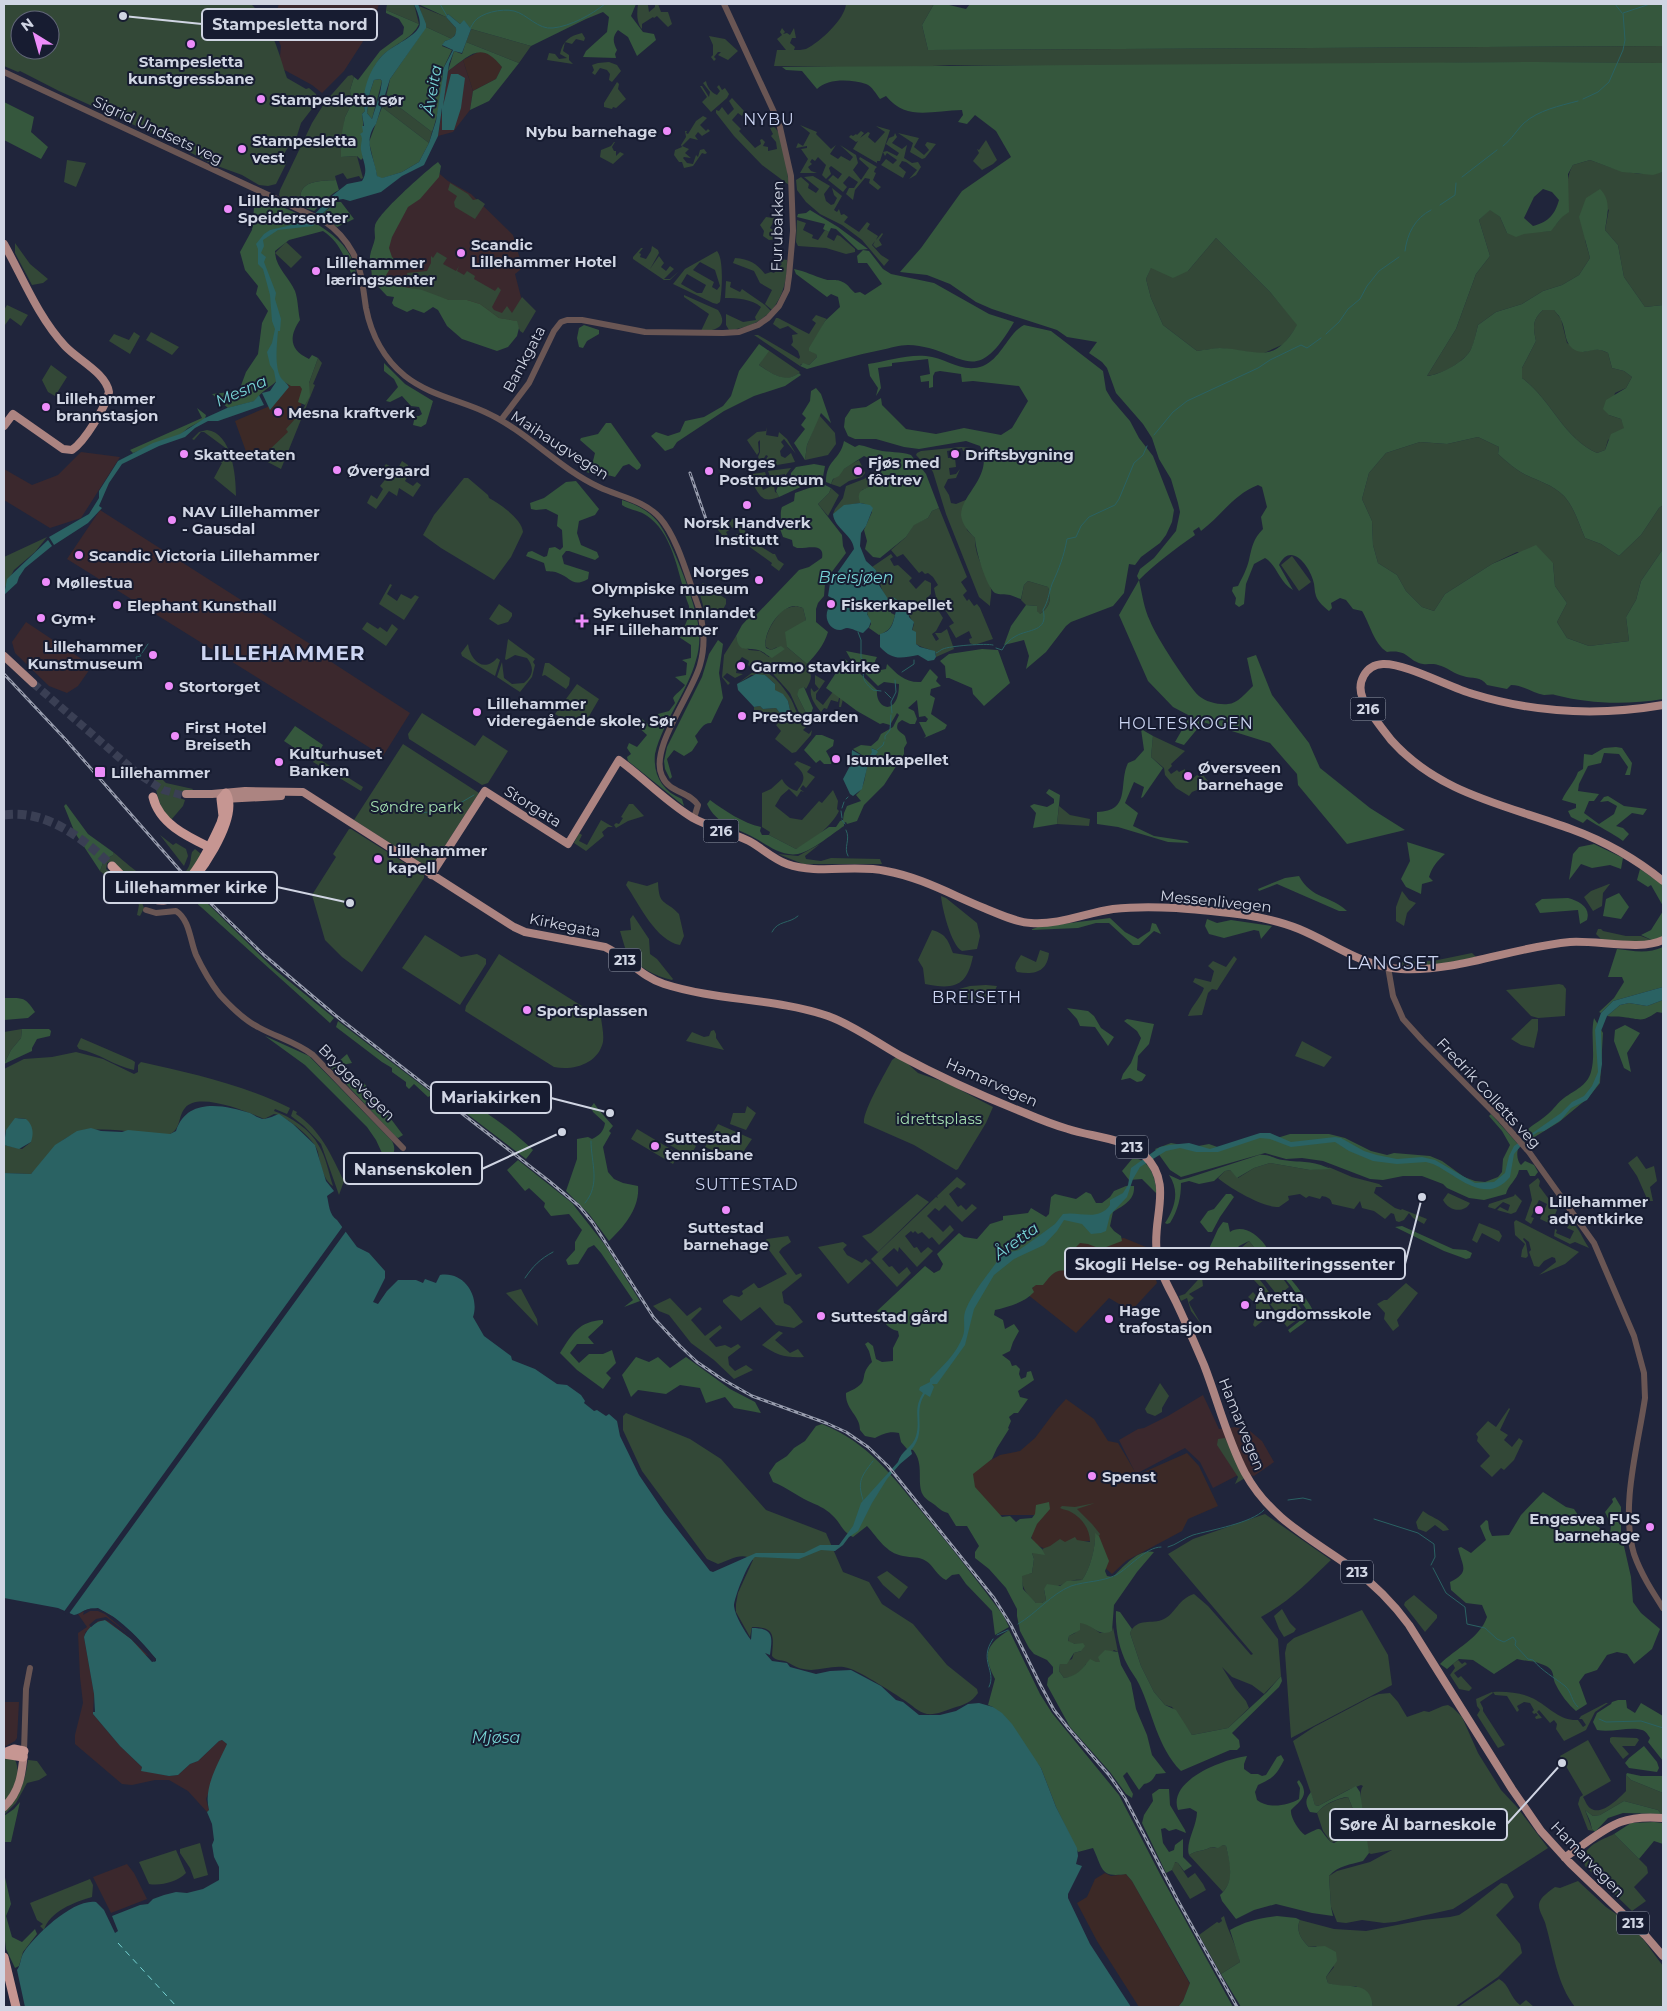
<svg xmlns="http://www.w3.org/2000/svg" width="1667" height="2011" font-family="Montserrat,sans-serif">
<rect width="100%" height="100%" fill="#20253b"/>
<path fill="#3b282d" d="M279,4H379L373,23L362,43L344,71L322,93L312,85L279,67L281,46L276,34L269,23L276,13Z
M463,60L473,91L470,110L453,132L438,136L448,71Z
M435,170L448,181L471,194L513,235L520,259L525,266L515,274L522,301V329L383,282L384,219Z
M81,452L120,457L81,518L50,528L4,500V469L32,485L58,475Z
M100,510L318,649L316,652L410,713L383,756L67,559Z
M26,622L92,666L78,686L67,693L49,686L15,653L12,642Z
M1203,1395L1219,1429L1235,1427L1250,1431L1262,1441L1274,1462L1254,1476L1242,1473L1213,1488L1200,1462L1185,1448L1136,1474L1119,1440L1138,1429L1144,1428L1168,1416Z
M89,1609L106,1611L156,1659L86,1631L84,1637L94,1694L93,1714L120,1746L142,1767L141,1770L169,1776L178,1775L190,1764L198,1761L219,1741L222,1740L227,1744L206,1799L209,1810L207,1812L188,1791L169,1780H155L132,1785L122,1784L75,1744V1735L83,1703L80,1677L78,1633L87,1627L78,1614Z
M4,1702H19L17,1738L15,1741L4,1747Z
M127,1864L134,1873L147,1899L111,1913L93,1877Z"/>
<path fill="#3c2926" d="M480,51L492,55L502,67L496,79L473,91L463,60Z
M290,382L303,386L301,407L282,452L248,457L235,421L272,405Z
M1124,1238L1146,1247L1157,1283L1131,1311L1109,1298L1076,1333L1027,1294L1041,1278L1081,1241H1102Z
M1066,1399L1094,1419L1108,1441L1118,1443L1137,1475L1187,1453L1199,1466L1218,1506L1188,1519L1182,1531L1126,1561L1112,1574L1102,1565L1098,1541H1074L1046,1549L1033,1544L1030,1528L1038,1515H997L971,1486L973,1470L1000,1455L1020,1451L1035,1438L1056,1410Z
M1105,1873L1111,1876L1126,1874L1132,1881L1190,1984L1183,2001L1178,2007H1139L1097,1941L1077,1903L1087,1897L1095,1879Z"/>
<path fill="#334837" fill-rule="evenodd" d="M4,4H251C272,24 278,51 287,78L306,89L309,88L316,94L318,101L301,123L296,139V140L294,138L282,157L287,162L276,184L268,186L259,185L242,175L212,164L165,139L59,91L20,71L18,72L4,66ZM20,20H50V50H20Z
M387,4H414L419,24L386,10Z
M638,4H650L648,5L649,12L655,7V4H658L661,12H668L672,24L668,27L657,16L654,18L653,17L642,24V29C636,22 637,12 638,4Z
M846,4H934L922,25L928,50L1663,46V63C1426,60 1188,69 950,65L898,68L774,66L777,50H786L777,39L782,35L780,32L782,28L785,32L783,34L787,33L790,35L794,28L796,38H792L790,43L795,47L794,50C798,50 802,50 806,49C820,42 845,19 846,4Z
M419,6L446,17L456,28V33L452,39L426,27Z
M471,29L531,46L519,63L466,42Z
M582,33L585,38L584,41L576,39L572,44L565,42L563,51L569,55V60L573,64L547,60L549,53L555,54L559,59L567,58L560,54C563,40 570,36 582,33Z
M709,36L725,39L738,51L728,60L718,55L721,52H718L714,57L716,59L714,61L711,57L713,55V45Z
M609,62L617,65L621,71L612,82L609,80L610,74L607,70L600,68L595,75L592,73L594,70L592,65L598,63Z
M352,75L354,77L350,90L351,105L345,117L341,157L357,156L363,178L361,179L359,176L347,179L343,173L335,176L336,180C317,181 293,181 303,207L282,199L279,195L280,190L312,123L325,102L348,76Z
M706,81C707,86 710,92 717,95L720,91L717,87L719,85L722,90L725,88L729,94L727,98L711,112L702,102L707,97L700,86H702L709,97L710,92L703,83Z
M617,82L619,84L618,89L626,99L616,108L613,107L612,109L604,107V103Z
M386,97L432,132L429,143L382,107Z
M732,98L744,111L742,116L738,113L732,120L741,129L739,131L755,148L761,144L760,140L762,139L765,142L763,146L768,147V151L777,149L776,142L771,136L773,134L770,128L774,127C785,135 787,171 789,185L762,165L734,136L716,113V110L719,111L722,107L728,115L734,109L729,101Z
M703,116L707,118L700,125L706,131L708,129L710,131L702,136L698,132L695,136L698,140L690,138L682,146L689,149L685,153L691,158L684,157L683,158L687,163L693,164L696,155L698,157L700,150L704,149L707,153L705,154L702,153L693,166L684,168L682,162H679L674,155L675,150L682,147L681,145L686,137L685,131H687L686,133L688,134L696,121Z
M800,125L817,132L816,134L831,149L836,145L830,154L838,159L841,156L850,161L853,157L840,145L856,155L858,163L853,170L861,180L869,168L859,159L860,157L877,167L875,169L874,172L876,173L873,180L881,187L878,190L869,183L870,179L865,178L855,190L853,200L846,194L849,188H854L858,182L849,176L843,183L847,187L843,192L828,180L833,175L838,179L842,174L831,166L829,168L831,174L826,179L822,175L826,165L818,157L815,161L812,159L810,162L812,164L808,167L811,171L817,173H800L808,159L801,149L807,148V146L796,148L798,143L803,146L810,133Z
M876,126L890,130L880,161H877V163L853,149L858,141L856,142L849,137L851,135L853,136L856,134L857,135L861,131L864,133L860,138L868,132L870,133L868,137L875,143L885,132Z
M895,133L897,137L892,143L902,149L907,145L904,158L912,163L918,162L921,167L916,175L909,179L917,170L906,162L902,161L899,166L906,172L903,178L881,165L886,159L893,164L897,160L887,153L885,156L883,152L887,151L897,156L899,153L886,144L889,138L894,136Z
M898,133L919,138L914,147L924,155L929,150L925,145L927,142L936,144L925,158L922,159L910,152L913,143Z
M986,140L997,160L993,164L982,170L973,161L979,153L977,149L979,150Z
M614,142H615L612,147L614,151H616V156L620,152L624,154L613,164L600,157L601,150L611,146Z
M67,160L86,163L76,187L64,182Z
M1590,160C1614,169 1637,178 1663,172V305L1645,307L1624,277L1618,245L1605,230L1609,209L1585,240L1590,258L1579,275L1562,285L1543,291L1522,304L1496,312L1478,325C1476,333 1474,345 1470,351C1461,364 1442,374 1427,376L1456,329L1476,274L1490,256L1479,220L1490,209L1500,217L1507,233L1550,231C1554,226 1560,221 1562,215C1569,199 1564,180 1573,165Z
M813,176L830,186L824,194L826,201L831,205L834,204L837,198L834,195L832,188L842,196L834,210L837,212L839,209L841,215L844,214L848,217L844,222L859,232L867,222L870,224L867,229L878,236L876,240L882,233L883,234L879,240L882,245L876,248L873,245L875,241L872,245L881,255L889,260L884,266L862,240L842,225L820,214L806,202L797,190L796,180L801,177L809,184L808,188L816,193L819,189L804,177Z
M450,183L468,194L473,200L478,199L485,204L475,219L455,207L454,202L457,196L448,190Z
M778,212V217L781,215L784,218V225L774,221L770,228L780,233L777,239L769,240L763,236L764,231L760,225L766,217L773,218Z
M797,220L806,223L803,230L813,235L812,238L818,240L825,230L829,232L827,237L834,241L837,235L840,236L855,249V252L846,254L826,248L798,246L796,242Z
M1216,238L1270,292L1298,325L1284,344L1262,354L1219,348L1197,351L1163,325L1151,298L1146,279L1151,267L1188,271Z
M286,242L302,257L291,268L275,253Z
M15,243L30,264L48,279L43,283L32,285L15,253Z
M652,246L658,250L659,253L650,269L659,256L664,263L661,267L666,271L670,266L674,269L664,279H670L679,271L670,280H664L633,259V257L641,248H643L639,253L641,254L640,257L646,259L651,251Z
M717,251C724,259 722,291 720,302L717,304L713,303L673,284L685,269ZM700,262L715,270L720,286L717,290L712,287L714,282L693,270ZM687,274L706,285L702,293H697L681,284Z
M437,252L447,258L443,264L456,271L459,266L457,271L464,275L467,271L475,276L474,279L495,291L498,287L501,290L492,307L494,310L502,313L507,306L512,313L522,297L536,311L523,333L520,331L516,321L499,318L480,304L467,300H449L410,288L407,273L427,271L431,263V256L433,258Z
M735,258C750,259 757,264 765,274L771,272L774,273L782,264L779,262L781,259L787,260C787,280 784,294 772,310L765,304L772,290L760,283L754,271L733,263Z
M726,281L731,282L730,287L740,292L742,289L765,305L771,311C759,323 746,328 729,330L726,325V314L743,322L756,320L755,317L761,307C752,299 737,298 725,298Z
M684,295L718,310C730,327 714,331 701,331L709,314L684,297Z
M7,305L28,315L21,326L10,318L5,325H4V310Z
M1543,310H1554L1561,319L1567,343L1584,352C1593,349 1599,348 1608,353L1612,368L1624,371L1632,377L1626,388L1615,393L1609,415L1621,419L1625,428L1608,440L1605,450L1597,453C1563,438 1551,399 1522,378V368L1536,341C1533,327 1532,320 1543,310Z
M816,315L827,319L825,321L810,351L816,353L817,357L809,365L801,364L800,366L754,335H758L799,359L800,357L798,351L791,345L793,342L792,335L798,334L788,326L780,329L773,324L776,318H778L809,334L816,323L812,320Z
M134,332L140,336L130,354L109,341L114,334L129,340Z
M151,332L179,347L172,355L146,340Z
M768,350L800,372C786,385 772,374 759,365Z
M318,358L322,363L313,384L315,385L281,469L260,458L262,453L265,454L288,432L286,429L303,410L309,396V383Z
M51,365L67,377L55,396L48,392L42,380Z
M819,415L835,433L836,444L828,455L805,460L807,445Z
M767,427L766,435L778,437L779,432L787,439L796,454L784,439L781,442L784,446L780,451L781,456L785,458L791,453L795,462L765,467L763,465L768,456L766,455L761,463L758,457L760,452V440L758,442L759,452L757,455L747,440L757,432L766,431Z
M207,430C232,433 236,475 236,496L214,478L222,463L216,459L218,456L223,459L228,451L227,449L204,432H201L194,440L192,439L199,432Z
M1478,437L1499,447L1498,454C1507,462 1516,470 1526,475C1539,481 1553,485 1564,496C1574,507 1579,524 1585,538L1601,544L1619,556L1641,535L1659,508L1663,505V549L1641,581L1636,600L1626,617L1629,641L1589,646L1567,638L1557,622L1567,603L1555,586L1553,563L1517,552L1492,564L1445,594L1434,611L1422,607L1406,591L1397,575L1378,563L1373,545L1372,521L1362,499L1369,473L1386,453L1420,442L1447,444Z
M961,447L971,448L974,452L973,456L969,459V453L963,454L970,452V450L963,451L962,448L947,451L948,458H955L956,467L949,468L950,475L956,474L960,469L956,478L948,479L944,487L949,495L951,503L956,504L968,499L963,506L967,530L975,538C974,557 987,572 991,589C992,594 990,600 990,606L979,597L975,587L946,514L933,472L929,466H926L916,455L917,453L921,451Z
M859,460L865,473L862,477L849,481L840,487L831,484C835,473 849,465 859,460Z
M402,461L408,465L409,474L405,481L413,486L417,482L421,485L413,497L399,488L397,496L389,491L376,509L367,503L371,495L377,499L383,489L380,486L388,476L382,469L386,464L397,470Z
M882,466C874,481 883,482 862,490L860,503L847,505L833,514L835,509L843,498L846,486L864,479Z
M791,468L785,476V474L779,475V481H785V478L788,480V484L774,486L775,492L777,493L779,497C761,504 760,495 751,481L753,474L765,472L766,475L759,479L763,490L773,485L768,471Z
M464,478H468L488,495L489,498C500,504 522,519 523,532L511,557L494,580L441,548L423,535L434,515Z
M831,488L839,495L828,516L818,504L829,493Z
M939,508L967,577L961,582L967,591L963,595L967,601L969,599L974,606L977,604L980,608L993,639L974,645L970,643L969,639L972,638L969,631L956,638L949,626L954,623L936,597L934,588L938,585L933,577L928,573L925,574L922,571L919,573L903,554L897,557L891,550L906,537L914,524L928,518L932,511Z
M736,518L752,541L773,554H775L778,560L784,564L779,571L771,565L772,563L747,545L748,543L744,540L738,544L727,541L718,530V527L727,522L731,529L726,532L729,538L740,533L737,526L732,528L728,521Z
M47,537L35,552L14,570L4,589V557Z
M891,554L893,557L890,559L894,566L898,565L912,578L909,581L916,589L925,580L931,583V594L926,599L931,607L935,605L943,618L936,631L932,634L936,641L939,639L935,633H941L947,629L954,649L936,657V653C930,648 923,649 916,644L915,633L912,631L914,624L909,615L899,607L897,609C884,602 880,584 876,570L872,567Z
M1292,556L1311,582L1299,591L1281,565Z
M1028,581L1048,587C1052,599 1050,607 1039,615L1037,611V606L1026,605L1021,600L1024,585Z
M703,583L726,599V604L721,613L707,609V612H705L698,588Z
M390,584L392,585L387,594L397,601L401,594L411,599L415,595L419,597L404,620L379,604Z
M499,604L512,613V616L508,622L498,625L489,619Z
M796,606L803,608L806,620L787,641V647L807,664L806,667C814,675 811,680 806,689L804,687L797,695L809,719V723L802,719L790,693L774,675L773,673L776,670L772,667L769,670L761,666L751,668L748,665L749,661L742,657L735,666L737,668L736,673L743,674L735,678L727,673L723,677L730,683L728,685L722,677L724,655L736,636L737,640L749,650L760,651L769,657L777,647L771,650L766,647C763,637 774,619 781,612C785,608 791,607 796,606Z
M367,622L378,629L380,627L387,632L392,624L398,629L386,646L362,629Z
M508,639L535,659L533,662L535,665L532,677L520,692L497,677L502,662L504,678L512,684L524,683C534,675 534,667 527,658L515,655L506,660L505,659Z
M468,644C470,659 483,674 497,658L500,660L495,676L462,656L461,653Z
M545,663H549L570,678L569,685L566,689L545,675L542,676Z
M757,669C769,669 783,686 789,696C796,706 796,718 807,726L803,730L809,734L812,730L811,735L796,752L792,753L775,739L781,731L776,725L781,720L776,716L772,720L765,715L759,721L754,713V707L760,706L763,709L776,708L787,722L792,719L788,701L773,689L775,684L765,675H751L737,684Z
M815,675L825,681L816,694V699L823,705L835,689L844,695L841,707H839L840,698H839L838,702L831,700L827,709L824,708L821,712C816,706 809,697 811,688L814,692L819,689L815,684Z
M577,684L599,699L581,730L555,714Z
M422,713L475,746L483,735L508,751L488,783L482,785L409,739L408,734Z
M1153,736L1185,751L1171,764L1172,766L1168,770L1171,774L1177,770L1179,772L1185,769V772L1192,779L1197,775L1200,777L1203,775L1208,781L1203,784L1204,787L1192,792L1189,796L1176,788L1165,775L1164,768L1151,757Z
M403,744L479,793L430,869L354,820Z
M316,757L363,787L361,791L313,762Z
M797,761L811,767L807,772L815,777L806,788L803,785L800,789L804,792L801,791L797,797L789,789L781,796L775,806L790,818L802,820L819,801L822,803L833,790L838,801L837,809L839,811C832,825 812,843 796,849L769,835L770,832L762,827V793L771,789L782,779C785,785 790,789 797,791C806,779 806,774 794,764Z
M153,770L166,783L193,789L191,792L183,791L179,793L180,798L185,800L183,806L171,820C157,806 156,789 153,770Z
M629,804H633L644,816L628,821L616,828L614,825L616,823L619,824L623,818L621,817Z
M1059,806L1070,815L1090,819L1089,826L1057,824Z
M601,820L613,827H608L602,832L604,836L586,851L574,843L579,833L582,835L579,841L587,845Z
M349,829H351L424,875V878L362,972L342,957L325,940L312,895L336,857L333,854Z
M160,835L173,845L176,843L186,849L188,856L184,866Z
M820,844L805,856L806,859L821,861L831,858L880,859L882,864H803L778,854L798,856Z
M195,849L201,854C193,874 181,884 161,892L131,879L109,862L107,863L106,869L135,892L140,897L144,908L140,916L137,915L139,905L136,901L100,871L104,860L113,855V852C123,860 140,876 151,880C165,886 186,879 190,863C191,860 191,855 192,852Z
M628,881L647,886L658,882C659,907 665,899 679,914L684,936L680,945C656,941 639,904 626,885Z
M1609,884H1610L1603,893L1602,906L1593,911L1584,897L1591,891Z
M1402,891L1409,900L1416,903L1407,913L1404,926L1396,921V907Z
M941,896L946,898L977,923L980,936L977,949L962,951C951,945 942,908 941,896Z
M633,915L649,939L650,954L657,959L673,979L672,980C654,976 641,968 628,955L631,951L628,949L626,951L620,931L631,930L630,919Z
M1598,929H1601L1603,931L1626,936H1641L1654,941L1647,942L1602,940L1596,934Z
M932,930C946,934 948,940 953,953L973,956C967,986 955,990 925,984L923,968L918,960Z
M425,935L461,957L477,954L486,959V964L460,1005L402,968Z
M1040,950L1049,953C1047,972 1035,975 1017,972L1015,968L1016,963L1021,955L1036,962Z
M1472,953L1476,957L1437,965L1402,966V962L1433,961Z
M499,954L601,1018C602,1026 604,1034 603,1042C598,1064 573,1071 554,1067L465,1011L466,1006Z
M1234,956L1237,959L1217,990L1212,989L1208,993L1202,1015L1188,1016C1191,1006 1200,999 1204,988L1193,982L1195,978L1211,982L1214,971L1208,966L1213,961L1226,967Z
M1559,984L1563,985L1566,989L1565,1016L1538,1018L1531,1016L1506,990Z
M986,985L997,986L991,999L973,1002L958,993L959,989L970,986Z
M1532,1019H1538V1030L1534,1048L1521,1045L1511,1039Z
M22,1029L21,1038L11,1050L4,1064V1032Z
M714,1030L716,1034V1038L724,1050L686,1041L692,1032L704,1037L709,1036L711,1031Z
M81,1038L132,1060L135,1062L134,1070C114,1066 99,1053 79,1049L77,1046Z
M1302,1041L1332,1057L1324,1067L1295,1056Z
M76,1052L103,1059L134,1074L138,1072V1065L141,1062C191,1073 244,1085 290,1108L287,1114L275,1109L274,1111C291,1117 310,1129 319,1146C326,1157 329,1174 333,1186C323,1180 320,1163 318,1152C315,1139 286,1116 274,1114L264,1119C248,1112 198,1091 185,1108C178,1116 181,1129 170,1134C140,1136 101,1122 72,1135C54,1142 45,1162 31,1174L4,1173V1145L22,1149L31,1142L26,1119L18,1118L6,1130L4,1138V1069L24,1059L52,1057Z
M896,1057L907,1063L918,1073L947,1083L993,1107L986,1123L958,1169L956,1170L914,1145L864,1123C862,1112 886,1072 892,1060Z
M747,1106L756,1113L746,1130L730,1124L733,1113H745Z
M293,1110L297,1112L296,1114C321,1130 331,1155 344,1181L339,1195L321,1144L304,1126L291,1116Z
M718,1124L752,1139L737,1161L705,1147Z
M637,1129L679,1154L673,1164L631,1139Z
M675,1133L696,1146L690,1157L668,1144Z
M1637,1156L1646,1169L1654,1166L1657,1181L1650,1187L1653,1201H1648L1637,1176L1628,1163Z
M1270,1163L1310,1170L1330,1168L1324,1165L1352,1177L1379,1184L1383,1187H1376L1374,1193L1395,1208L1401,1210L1402,1209L1427,1219L1424,1224L1413,1218L1409,1213L1404,1220L1399,1222L1396,1221L1394,1214L1391,1213L1385,1219L1374,1211L1362,1208L1360,1201L1354,1209L1332,1204C1331,1198 1327,1197 1322,1196L1320,1199L1309,1196L1306,1198L1300,1194L1288,1196L1289,1200L1279,1207C1264,1208 1229,1188 1218,1178L1225,1171L1230,1170L1238,1178L1254,1168Z
M957,1177L966,1184L961,1189L957,1187L949,1194L958,1207L961,1205L966,1210L972,1204L977,1208L962,1222L945,1205L939,1211L935,1208L927,1216L943,1232L950,1225L954,1230L939,1245L932,1237L929,1239L922,1232L918,1234L915,1231L913,1233L911,1231L905,1236L914,1248L917,1247L921,1253L928,1247L933,1251L917,1267L899,1247L898,1252L894,1248L882,1259L889,1267L892,1266L899,1274L907,1267L911,1273L897,1287L871,1259L936,1197L938,1198L937,1196Z
M1538,1178L1540,1181L1539,1186L1557,1210L1551,1224L1540,1219L1547,1204L1539,1200L1531,1217L1534,1218L1531,1224L1525,1220L1532,1200L1529,1185Z
M1448,1193L1470,1203C1465,1213 1449,1212 1443,1200Z
M917,1194L929,1202L878,1252L862,1236L871,1233Z
M1515,1194L1522,1201L1516,1212L1511,1214L1497,1210L1500,1207L1508,1211L1510,1205L1503,1202L1495,1209L1488,1207L1489,1204L1514,1196Z
M1516,1220L1579,1252L1565,1264L1539,1275L1556,1262L1555,1258L1552,1257L1544,1261L1539,1267L1534,1266L1529,1252L1531,1250L1529,1242L1524,1238L1523,1239L1526,1243L1528,1256L1526,1258L1521,1257L1522,1250L1525,1244L1515,1235L1514,1222Z
M1571,1221C1580,1229 1582,1238 1589,1248L1575,1242L1570,1244L1554,1236L1555,1229L1557,1230L1556,1233L1570,1239L1574,1231L1567,1228Z
M1479,1223L1499,1231L1502,1236L1499,1242L1482,1233L1477,1243L1472,1240Z
M788,1236L791,1242L782,1248L779,1252L796,1275L801,1273L802,1276L782,1292L784,1303L790,1306L803,1322L794,1328L776,1325L760,1307L741,1321L723,1302V1300L731,1295L739,1297L743,1294L742,1291L754,1283L758,1288H760L787,1274L766,1246L762,1243L767,1239Z
M1249,1241L1262,1257L1269,1259L1289,1287L1278,1296L1258,1271L1260,1269L1258,1270L1256,1269L1266,1262L1256,1267L1241,1248Z
M843,1242L847,1245L843,1249L847,1255L862,1263L866,1259L871,1263L848,1284L818,1247Z
M1230,1254C1240,1256 1267,1286 1271,1296L1257,1299L1254,1302L1248,1297L1253,1292L1258,1298L1261,1296L1262,1297L1266,1293L1242,1267L1240,1268L1229,1255Z
M1218,1258L1222,1263L1216,1268L1215,1267L1207,1277L1205,1276L1202,1278L1203,1286L1189,1294L1194,1298L1189,1302L1190,1305L1201,1324L1191,1311L1187,1298L1181,1301L1179,1296L1185,1294Z
M1406,1283L1418,1293L1397,1320L1399,1326L1393,1331L1384,1319L1385,1313L1377,1304L1384,1300H1387Z
M521,1289L537,1319L538,1326L506,1293Z
M1288,1291L1305,1314L1287,1327L1270,1304Z
M670,1298L687,1316L700,1307L702,1309L691,1320L705,1336L720,1325L722,1328L709,1339L716,1347L725,1345L731,1348L738,1344L741,1347L728,1357L729,1365L735,1371L746,1365L753,1370L734,1379L714,1360L691,1343L669,1315L659,1311L653,1306Z
M1273,1298L1268,1303L1273,1313L1255,1327L1253,1325L1256,1315V1303Z
M779,1331L783,1333L775,1340L790,1353L798,1349L804,1357C786,1358 776,1355 762,1345Z
M1160,1383L1169,1396L1162,1408V1412L1155,1416L1147,1413L1145,1409Z
M1509,1408L1510,1409L1500,1430L1508,1435L1504,1440L1512,1447L1519,1438L1523,1441L1514,1460L1504,1470L1501,1468L1492,1477L1480,1466L1490,1456L1477,1441L1478,1437L1476,1434L1488,1421L1496,1427Z
M626,1413L690,1439L721,1459L766,1510L826,1533L843,1572L869,1582L882,1604L913,1624L947,1665L977,1689L978,1693C972,1702 964,1705 953,1708C945,1711 936,1715 927,1714C918,1712 912,1705 904,1700C892,1692 864,1674 851,1669C830,1661 813,1679 789,1663C783,1659 776,1662 772,1656C773,1638 777,1627 752,1627L750,1637L736,1612V1604L738,1593L753,1560C743,1551 729,1560 718,1564L707,1559L642,1471L623,1430V1416Z
M1225,1438L1245,1478L1235,1484L1238,1477L1217,1445L1218,1439Z
M1095,1503L1077,1509L1092,1524L1100,1534L1099,1536L1095,1534C1096,1547 1090,1570 1082,1580C1073,1579 1069,1582 1061,1585C1056,1587 1050,1587 1044,1589L1046,1600L1042,1603H1036C1027,1595 1021,1588 1022,1575L1032,1573L1034,1559L1032,1553L1043,1550L1042,1549L1050,1546L1060,1539L1065,1542L1075,1537L1077,1540L1090,1542C1090,1529 1082,1518 1071,1512C1068,1510 1064,1510 1060,1508L1062,1506L1075,1507Z
M1423,1511C1432,1518 1443,1520 1449,1530L1443,1531L1435,1525L1426,1532L1418,1529L1416,1522Z
M1265,1514L1331,1560C1308,1582 1289,1602 1261,1617L1278,1639L1281,1676L1264,1694L1252,1685L1232,1677L1222,1667L1235,1688L1246,1701L1249,1708L1228,1728L1192,1735L1172,1707L1165,1705L1154,1692L1141,1666L1130,1633C1137,1617 1152,1625 1164,1619C1176,1613 1178,1599 1194,1594L1208,1606L1251,1655L1253,1654L1168,1554L1193,1539Z
M887,1571L908,1587L899,1599L883,1585L877,1577Z
M1414,1595L1437,1615V1618L1425,1632L1404,1605L1405,1602Z
M1282,1609L1290,1623L1296,1629L1294,1632L1284,1637L1279,1629L1274,1616Z
M1362,1610L1388,1655L1392,1685L1291,1738L1285,1653L1287,1644L1294,1638Z
M1080,1623H1086L1100,1633L1112,1631L1113,1627L1118,1652L1114,1650L1101,1662L1086,1664C1081,1673 1075,1677 1064,1678L1059,1671L1060,1664L1072,1659L1074,1653L1081,1651L1075,1644L1068,1642L1069,1636L1075,1633Z
M1458,1660L1462,1664L1465,1662L1467,1664L1454,1673L1458,1678L1461,1676L1472,1688L1469,1691L1459,1689L1450,1675L1455,1668L1453,1664Z
M1492,1692L1493,1693L1480,1702L1483,1708V1711L1505,1745L1498,1748L1477,1715L1480,1710L1477,1706L1476,1699Z
M1493,1692C1507,1691 1524,1693 1536,1700C1551,1709 1561,1721 1578,1720L1583,1727L1586,1725L1582,1719H1579L1581,1716L1606,1703H1608L1595,1712L1586,1730L1564,1741L1556,1729L1557,1724L1554,1720L1550,1723L1539,1710L1537,1712L1542,1718L1536,1719L1535,1717L1538,1715L1536,1713L1534,1714L1532,1712L1534,1710L1530,1703L1524,1702L1517,1706L1519,1710L1517,1712L1507,1696L1495,1695Z
M1390,1693L1398,1702L1407,1717L1424,1711L1429,1712L1443,1706L1448,1705L1453,1708L1462,1717L1478,1753L1501,1790L1517,1807L1548,1848L1453,1909L1395,1922L1384,1923L1362,1920L1346,1923L1337,1922L1331,1907L1329,1876L1337,1871L1370,1862L1392,1850L1371,1854L1369,1853C1365,1841 1356,1794 1363,1786L1361,1785L1348,1790L1318,1806L1315,1805L1293,1741L1314,1727L1371,1697L1379,1694Z
M1612,1737L1637,1738L1639,1740L1635,1746H1622L1629,1754L1623,1759L1610,1742V1738Z
M1588,1740L1611,1781L1583,1797C1585,1800 1587,1806 1590,1808C1601,1817 1619,1798 1626,1791V1775L1631,1780L1663,1793V1814H1661L1658,1810L1624,1801L1600,1815L1593,1816L1585,1810L1592,1829L1594,1831L1588,1830L1578,1804L1580,1797L1583,1795L1560,1756Z
M4,1757L15,1760C22,1773 13,1792 4,1802Z
M28,1760L37,1761L47,1775L39,1780L27,1783L16,1803L4,1815V1812C20,1798 25,1781 28,1760Z
M1348,1797L1353,1809L1358,1831L1339,1841L1331,1842L1323,1831L1317,1813C1324,1804 1337,1799 1348,1797Z
M1614,1834L1647,1867L1648,1873L1634,1887L1646,1901L1632,1911L1585,1866C1579,1847 1600,1841 1614,1834Z
M200,1843L208,1875L194,1879L190,1868L180,1853V1849Z
M1223,1845L1226,1846C1230,1862 1235,1879 1223,1892L1189,1855C1198,1849 1203,1852 1211,1847L1215,1848Z
M176,1850L186,1873C177,1882 161,1886 149,1884L139,1862Z
M1174,1862L1178,1863L1188,1878L1195,1873L1203,1884L1206,1890L1190,1899L1172,1870Z
M90,1879L93,1885L92,1897C75,1902 50,1911 44,1930L40,1926L43,1924L37,1920L30,1903Z
M1578,1881L1606,1907L1625,1920L1643,1939L1663,1966V2007H1575C1557,1984 1554,1954 1546,1926C1545,1919 1538,1911 1539,1904C1540,1897 1550,1891 1555,1887L1560,1888Z
M1501,1883L1507,1884L1514,1897L1496,1915L1520,1944L1522,1953L1498,1977L1455,2007H1373L1372,2002L1356,1986H1337L1328,1983L1326,1977L1334,1967L1316,1946L1309,1947C1302,1940 1295,1931 1300,1920L1334,1929L1366,1931L1423,1920L1450,1917L1459,1915L1468,1909Z
M1224,1916C1228,1932 1237,1946 1240,1962L1221,1974L1199,1935L1217,1922L1219,1923L1222,1921L1221,1918Z
M1499,1979C1510,1985 1510,1998 1520,2005L1526,2000L1534,2007H1458Z"/>
<path fill="#35573d" fill-rule="evenodd" d="M418,4H636L631,16L643,32L654,34L656,40L637,56L628,37L618,30C612,37 613,42 617,50L615,54L616,58L583,57L586,51L607,32L609,17L603,12L586,19L531,46L471,29L464,21L460,24L448,14L446,17Z
M934,4H945L966,9L970,4H1663V46L928,50L922,25Z
M386,10L419,24C413,38 395,44 384,54C374,63 370,76 367,88C365,96 363,103 365,111L362,114C365,130 361,143 363,158L361,160L357,156L341,157V138L345,117L351,105L350,90L354,77L358,80L380,51L403,34L404,27L399,19L386,13Z
M426,27L452,39L445,41L442,46L452,50L442,71C445,83 437,120 432,132L386,97L390,79Z
M466,42L519,63L489,101L470,110L473,91L496,79L502,67C481,40 470,55 448,71L454,51L462,54Z
M1539,62L1663,63V172L1653,175L1622,172L1590,160L1573,165L1568,174L1569,212L1562,217L1551,231L1524,234L1516,237L1507,233L1500,217L1490,210L1479,220L1490,256L1476,274L1456,329L1427,376C1440,375 1466,361 1471,349C1474,342 1476,333 1478,325L1496,312L1522,304L1543,291L1562,285L1579,275L1590,258L1579,217L1586,198L1600,189C1612,201 1607,215 1605,230L1618,245L1624,277L1645,307L1663,305V505L1659,508L1641,535L1619,556L1601,544L1585,538C1579,524 1574,507 1564,496C1553,485 1539,481 1526,475C1516,470 1507,462 1498,454L1499,447L1478,437L1447,444L1420,442L1386,453L1369,473L1362,499L1372,521L1373,545L1378,563L1397,575L1406,591L1422,607L1434,611L1445,594L1492,564L1536,545L1553,563L1555,586L1567,603L1557,622L1567,638L1589,646L1629,641L1626,617L1636,600L1641,581L1663,549V699C1627,705 1590,704 1555,695C1552,694 1548,695 1544,695C1533,693 1523,685 1511,685L1507,689L1487,685C1481,676 1472,679 1463,676C1454,674 1447,667 1438,665C1433,663 1427,665 1423,664C1407,661 1409,649 1387,652C1374,644 1370,624 1362,611L1353,609L1346,600L1340,598L1331,603L1332,608L1329,611C1324,607 1318,602 1316,596C1314,591 1315,585 1313,580C1309,566 1291,541 1279,565L1293,590C1279,582 1277,565 1265,558L1254,564L1246,584L1244,604L1239,607L1235,604L1236,598L1232,591L1233,587L1238,586C1242,578 1247,569 1249,560C1252,547 1253,539 1263,529L1261,517L1267,507L1262,487L1258,485C1234,494 1221,516 1201,531L1199,527L1193,531L1195,535C1175,549 1156,563 1139,580C1142,593 1144,609 1150,621C1155,635 1188,686 1199,696C1206,702 1219,705 1228,704C1237,704 1247,692 1253,686L1247,658L1256,655L1272,695L1309,743L1320,768L1370,808L1405,830L1347,844L1298,785L1297,774L1270,743L1203,722L1184,745L1175,742L1190,716L1173,707L1148,681L1119,615L1139,580L1137,576L1140,569L1154,558L1176,531L1180,512L1178,503L1171,479L1159,459L1152,438L1143,424L1116,393L1107,368L1102,362L1089,353L1097,342L1067,337L1057,330L992,309L976,302L950,284L927,275L900,272L921,248L962,191L1011,157L996,131L975,115L967,124L958,122L963,115L962,110C933,110 907,122 886,96L880,99C876,94 872,86 866,84C852,79 827,78 817,89L802,71L786,70L782,67ZM1543,189L1552,192L1559,200C1555,214 1549,222 1533,226L1524,218L1534,197ZM1216,238L1270,292L1297,325C1273,366 1259,350 1220,348C1213,348 1205,350 1197,351L1163,325L1151,298L1146,279L1151,268L1173,278L1188,271ZM1543,310H1554C1556,313 1560,316 1561,320C1567,331 1563,345 1577,351C1589,355 1594,345 1608,353L1612,368L1624,371L1632,377L1626,388L1606,400L1603,409L1609,415L1621,419L1624,428L1611,434L1605,450L1597,453C1563,438 1551,399 1522,378V368L1536,341C1533,327 1532,320 1543,310Z
M380,79L382,81L372,119L367,113L370,92L374,80Z
M4,102L34,117L31,132L48,147L41,159L4,140Z
M382,107L429,143L419,162L402,172L380,179L377,176L369,142Z
M438,162L441,166L439,177L420,199L408,207L392,237L389,248L392,257L395,260L385,277L387,280L398,286L422,290L449,300H467L480,304L499,318L517,321L519,328L517,336L508,347L497,351L462,339L447,326L438,310L433,307L424,313L413,309L407,312L394,306L392,303L394,297L387,296L371,279C373,272 370,268 370,260C369,253 374,245 375,238C375,234 374,230 375,226C377,214 426,171 438,162Z
M336,180L339,190C329,195 323,203 314,211L303,207C293,181 317,181 336,180Z
M255,197C285,207 334,226 350,255C355,264 356,274 358,284L356,285C347,265 342,243 323,231L289,240L275,251C275,267 289,277 295,291C298,299 298,311 300,320C289,336 289,350 309,359L312,355L318,358L309,383L310,396L305,405L298,402L302,389L300,386H291L279,379C271,387 261,391 255,401L228,408L212,394L239,391L246,372L258,354L262,323L268,311L256,294L258,286L245,270L240,252L252,230Z
M336,202H341L354,219L337,227L321,215Z
M810,210L838,227L868,249L858,250L836,229L831,228L829,232L823,229L825,224L797,217L798,214L806,213Z
M863,250L869,251L883,269L891,274L934,283L989,314L1014,322C973,393 963,347 908,345C900,345 890,348 881,350C856,355 832,362 807,369L800,366L803,363L809,365L817,357L816,354L809,351V348L825,321L840,307L838,297L831,294L827,297L796,274L794,269C805,271 814,276 824,279C832,282 836,277 846,284C849,286 851,290 855,293L860,292L865,295L882,284L867,263H858L857,256Z
M584,325L599,330V334L587,341L583,348L579,347L577,338L579,328Z
M1024,325L1051,331L1103,371L1106,390L1112,400L1130,421L1139,438L1153,456L1174,510L1172,522L1166,535L1160,543L1141,557L1135,565L1129,564L1124,593L1113,606L1071,622L1066,626L1046,652L1026,669L1029,656L1024,640L1004,645L1011,626L1026,605L1037,606V611L1040,614C1050,607 1052,599 1048,587L1028,581L1024,585L1021,599C1017,598 1014,596 1010,595C1005,594 999,595 995,593C986,587 975,548 975,538C969,532 962,525 961,515C961,494 995,475 980,446L966,441L919,449L904,447L876,439H855L848,436L844,427L845,418L851,409L866,407L881,398L882,405L906,429L936,434L964,428L1001,435L1012,428L1028,401L1019,386L973,381L962,382L961,374L940,371L935,372L933,376V387L929,388V381L921,382L920,376L930,374L928,359L892,363V366L878,368L881,388L876,396L878,388L870,376L868,364C887,361 908,354 926,356C947,358 962,374 983,366C1002,358 1008,333 1024,325Z
M759,344L769,351L759,365C771,373 785,384 799,373L801,375L785,386L754,396L724,411L677,442L673,448L665,451L651,436L656,432L668,436L680,432L685,421L704,417L723,406L731,396L739,371Z
M384,363L405,384L433,401L426,424L421,427L413,425L415,416H419L422,414L419,407L411,406L402,396L390,402L386,401L398,387L394,379L384,371Z
M816,388L821,394L831,423L821,413L807,445L805,460L794,443L805,429L801,425L806,418L802,414L810,401L811,391Z
M197,408L206,415L205,419L188,428L180,435L133,453L130,450L202,418Z
M606,423H611L641,465L640,468L637,470L629,464L623,466L615,477C603,473 592,475 580,470L583,464L592,465L595,453L580,440L581,438L598,434Z
M844,441L855,447L859,445C866,446 872,449 878,450C889,453 900,451 911,455L926,474L939,508L932,511L928,518L914,525L906,537L880,558L873,557L865,549L867,541L864,530L872,512L865,504L860,503C860,501 858,498 859,495C860,485 881,491 881,464L864,456L844,469L839,476L833,479L831,484L826,482C826,459 840,461 844,441Z
M814,464L825,466L822,482L805,485L779,497L776,491L779,484H791V473L796,467Z
M576,481L599,509L595,515L579,521L577,533L581,545L597,552L599,557L595,560L569,551H566L562,556L564,564L589,572L588,579C572,588 572,578 558,573C555,571 550,572 546,571L544,563L526,556L528,552L532,551L544,557L547,556L549,548L555,547L560,550L563,547L562,530L557,526L558,515L546,509L536,510L531,509L530,503L544,498L566,482Z
M825,485L831,488L829,493L818,504L842,535L843,546L846,553L828,577L825,584L824,596L818,603L816,609V622L828,632C824,645 816,655 807,664L787,647L785,632L806,620L803,608C803,608 797,606 796,606C780,605 762,634 766,648L771,650L781,646L785,649L772,658C767,656 763,651 758,650C746,647 739,654 736,636L742,625L752,614L755,616L799,570L809,567L822,558C825,542 807,549 797,548L793,546L792,540L783,537L779,526C783,520 779,514 782,507L794,501L795,493L809,488Z
M622,500C635,504 648,510 657,521C671,537 698,609 699,630C700,640 699,651 696,660C687,693 663,721 655,754C653,775 662,791 682,799L684,806L628,761L627,757L631,754L627,748L629,743L637,747L647,735L636,725L640,717L652,728L658,714L669,711L675,703L673,698C676,693 681,691 685,685L675,677L686,675L687,663L682,660L691,658V645L679,637C684,627 690,618 689,606C678,577 675,538 650,518C641,510 631,511 622,505Z
M888,600L890,603L891,613L895,615C892,627 890,630 879,635L869,628L871,624L867,613L871,609L886,606Z
M718,640L723,644L719,673L723,698L711,723C702,723 700,731 695,736L698,742L692,751L684,756L674,750L667,759L672,777L670,779L665,769L664,761L667,747L702,677L709,654Z
M982,649L998,650L1010,683L984,706L973,694L972,688L949,678H946L945,666L940,661L949,654Z
M846,651L877,657L875,661L876,667L881,670L886,669L887,664C897,674 905,683 921,682L930,669L938,677L936,681L941,686L931,689L930,695L935,698L931,714L947,725L945,729L924,738L926,736L919,722H926L928,719L925,716L919,717L917,700L908,708L914,711L917,719L915,724H910L902,720L898,723C895,731 900,731 905,736L907,743L904,748V754L884,785L864,805L857,821L847,824L846,822L844,823V826C832,834 812,851 798,854C781,857 766,844 753,837C736,828 716,824 707,804L710,800C725,811 743,823 761,827L760,831L762,835H769L796,849L829,827H836L840,821L843,820L844,813L847,806L861,801L856,795C866,787 864,775 868,764C870,757 876,757 876,750L871,748L873,752L868,759L853,749L861,745L871,746L878,740L881,734L893,727L899,715L897,713L890,725L883,723L880,724L857,711L826,688L845,659L877,690C875,710 899,717 899,684L884,682L878,686L850,658Z
M804,687L813,708L809,719L797,695L799,689Z
M295,726L323,745L314,761L284,741Z
M1141,729L1153,736L1151,757L1163,768L1143,797L1141,798L1144,787L1134,782L1125,803L1138,813L1133,826L1154,836L1187,841L1189,843L1168,842L1118,827L1097,824V812C1132,811 1118,784 1128,763L1135,760L1144,750Z
M816,735H822L834,740L833,746L826,751L832,762L831,764H824L820,760L816,763L804,750Z
M1616,747L1622,748L1632,763L1630,775H1625L1628,767L1619,754L1604,753L1601,763L1588,766L1579,784L1578,791L1599,794L1594,801H1589L1584,813L1599,824L1614,814L1617,806L1608,801L1600,802L1604,797L1608,796L1624,806L1647,809L1643,815L1632,813L1616,826L1623,828L1629,834L1623,841C1611,832 1599,827 1587,819L1583,823L1571,817L1568,811L1576,808V804L1562,800C1567,789 1574,783 1578,772L1583,769L1584,754L1592,755L1604,748Z
M1049,789L1060,795L1057,824L1033,828L1036,813L1030,806L1034,804L1047,807L1054,803V799L1046,793Z
M66,804L88,834L113,852V855L104,860L100,871L75,833L64,806Z
M1407,842L1445,854C1437,861 1432,867 1429,877L1433,881L1422,884L1421,894L1406,887L1401,879L1410,861Z
M1594,844L1623,858L1621,869L1610,865L1592,868L1581,864L1569,880L1573,854L1579,847Z
M1640,869L1663,885V906L1651,885L1648,887L1637,880Z
M1299,876C1312,900 1331,895 1347,911H1339L1277,884L1259,891L1258,889L1285,878Z
M1619,893L1629,907L1621,919L1603,916L1606,899Z
M199,895L273,968L334,1018L330,1023L191,898Z
M1568,898C1579,901 1591,907 1587,920L1580,924L1578,910L1540,913L1535,904L1542,899Z
M1663,911V936L1654,941L1641,935L1651,930Z
M1110,918L1125,932L1138,939L1150,931L1152,923L1156,924L1161,934L1154,931L1139,945H1133L1109,923H1096L1078,928L1030,930L1038,927Z
M1207,919L1217,923L1231,920L1272,926L1261,939L1259,931L1254,930L1224,938L1209,934L1205,926Z
M1663,947V987L1613,1001L1601,1013L1599,1012L1614,998L1624,982L1622,977H1608L1617,949C1633,951 1648,954 1663,947Z
M4,998C22,998 25,996 35,1012L28,1018L4,1020Z
M1663,1000V1013L1657,1012C1641,1023 1641,1019 1623,1017C1617,1016 1612,1017 1607,1016L1620,1005L1629,1003L1647,1006Z
M1067,1008L1088,1011L1094,1016L1101,1028L1114,1037L1108,1046L1095,1027L1080,1026L1077,1019Z
M1594,1018L1603,1033L1600,1083L1588,1098L1559,1122L1528,1141L1522,1136C1530,1125 1538,1123 1548,1114C1554,1109 1558,1102 1564,1098C1575,1090 1587,1086 1591,1072C1596,1054 1590,1036 1594,1018Z
M1127,1019L1154,1024L1149,1044L1138,1056L1137,1070L1146,1075L1142,1081L1137,1082L1130,1078L1121,1080L1123,1074L1131,1063L1141,1038L1137,1031L1124,1021Z
M338,1021L454,1110L447,1111L430,1096L428,1097L414,1084L409,1089L406,1086V1082L392,1072V1068L382,1062L336,1027Z
M1625,1025L1640,1033L1627,1053L1631,1072L1624,1068L1614,1041L1615,1030Z
M22,1029H49L51,1031L50,1036L37,1039L32,1048V1051L4,1064L11,1050L21,1038Z
M265,1036L309,1056L392,1141C397,1151 393,1155 387,1164L376,1140L367,1127L305,1065Z
M347,1054L352,1063L342,1065L340,1069L348,1076L364,1083L403,1135L398,1138L395,1136L331,1068Z
M446,1092C477,1104 509,1127 533,1150L526,1159L445,1097Z
M594,1103L598,1109L613,1126L609,1131L611,1133L603,1147L608,1172L614,1179L623,1183L638,1186C640,1208 624,1227 609,1241L589,1214L566,1191L577,1159V1139L588,1137L592,1139C599,1136 604,1131 605,1123L593,1112L591,1107Z
M1491,1114L1517,1143L1519,1147C1516,1152 1517,1161 1521,1165L1525,1161L1534,1165L1538,1172L1535,1176H1530L1527,1170H1519C1517,1180 1508,1185 1506,1194L1484,1200L1469,1198L1447,1188L1443,1184L1422,1176H1403L1383,1180L1370,1179L1323,1161L1302,1158L1286,1159L1265,1153L1181,1177L1170,1170L1155,1149L1171,1143L1193,1147L1209,1144L1223,1149L1258,1136L1277,1138L1290,1134H1329L1345,1138L1371,1151L1387,1155L1394,1153L1430,1156L1442,1161L1464,1177L1475,1181L1485,1182L1498,1177L1502,1172L1503,1159L1510,1145L1502,1131L1489,1116Z
M1259,1155C1269,1154 1275,1159 1283,1160C1304,1163 1311,1160 1331,1169L1310,1170L1270,1163L1254,1168L1237,1178L1230,1170L1225,1171L1214,1181L1199,1184L1189,1181L1181,1183C1181,1198 1178,1210 1170,1223L1167,1224L1165,1223C1175,1208 1180,1191 1169,1175L1180,1180L1188,1178Z
M1135,1158C1152,1162 1155,1179 1157,1194L1142,1179L1129,1180L1122,1171L1132,1159Z
M518,1160L572,1203L605,1245L640,1301L624,1307L633,1300L601,1253L594,1245L588,1248L578,1264L568,1265L566,1260L575,1250V1242L582,1230L569,1214L551,1216L544,1207L545,1203L529,1188L525,1191L507,1170Z
M1126,1186H1134C1135,1200 1124,1205 1113,1212L1110,1226L1114,1231L1121,1236L1122,1241L1101,1249L1088,1244L1080,1243L1070,1253L1067,1260L1071,1265L1076,1268V1273C1058,1268 1055,1270 1043,1285H1036L1032,1288L1034,1292C1024,1303 1008,1307 995,1310L994,1315L1003,1320L1005,1329L1014,1324L1019,1331L1013,1342L1010,1351L1002,1355L1010,1361L1012,1366L1016,1365L1020,1369L1019,1374L1021,1379L1026,1377L1027,1372L1031,1371L1034,1380L1018,1391L1020,1397L1028,1399L1018,1413H1014L1009,1417L1011,1421L1008,1428L1009,1429L997,1448L992,1459L973,1474L975,1487L1002,1517L1010,1516L1016,1522L1020,1519L1032,1518L1035,1514L1036,1505L1049,1502L1050,1509L1037,1524L1031,1538L1042,1549L1045,1555L1032,1553L1034,1559L1032,1573L1022,1576L1023,1589L1036,1603H1042L1046,1600L1044,1589L1047,1584L1060,1586L1067,1581L1082,1580C1090,1570 1096,1546 1095,1533L1099,1536L1109,1561L1105,1571L1107,1576L1113,1577C1123,1567 1139,1548 1154,1552L1137,1572L1114,1605L1112,1631C1098,1638 1093,1624 1080,1623V1630L1069,1636L1068,1641L1075,1644L1083,1643L1085,1646L1081,1651L1074,1653L1067,1664H1060L1059,1671L1064,1678C1078,1676 1082,1669 1090,1659L1096,1662H1100L1098,1657L1105,1650L1118,1652L1121,1665L1131,1683L1136,1709L1147,1735L1152,1755L1166,1773L1156,1774C1153,1780 1150,1783 1144,1784L1139,1790L1127,1772L1123,1776L1133,1794L1132,1798L1126,1794L1110,1772L1070,1727L1047,1685L1048,1678L1053,1673V1667L1047,1660L1034,1654L1029,1648L1020,1631L1017,1616V1609L1006,1588L989,1569L975,1558V1552L979,1546L967,1526H956L948,1513C941,1511 940,1509 935,1505C930,1501 926,1500 923,1495C916,1483 925,1464 913,1450L907,1449L901,1442L899,1433C889,1431 883,1434 875,1438L865,1436L860,1430C860,1415 845,1410 846,1393C874,1381 856,1378 872,1362L869,1351L865,1344L868,1342L873,1346L876,1359L882,1362L893,1361V1348L899,1336L898,1331C887,1329 883,1320 877,1311L925,1266L934,1273L940,1270L943,1264L937,1254L959,1233L964,1237L977,1239L990,1224L1003,1220V1216L1028,1213L1031,1208L1046,1217L1049,1214L1051,1197L1055,1194L1076,1199L1086,1192L1091,1194L1096,1203H1102L1110,1197L1114,1191Z
M1226,1194H1231L1234,1197L1220,1217L1212,1232H1208L1200,1222L1208,1211L1214,1209Z
M1223,1222L1228,1223L1230,1232C1242,1224 1257,1234 1265,1245C1268,1249 1270,1255 1273,1258C1275,1260 1277,1261 1279,1263C1282,1267 1279,1266 1283,1270C1288,1275 1314,1307 1313,1312C1310,1320 1296,1328 1290,1333L1288,1330L1306,1316L1308,1312L1291,1286L1269,1259L1262,1257L1249,1241L1239,1246L1234,1252L1226,1251L1215,1258L1211,1256L1208,1251L1218,1229Z
M1402,1226L1453,1249L1466,1250L1472,1253L1470,1258L1466,1259L1444,1251L1395,1227Z
M603,1320V1323L588,1337L594,1344H577L570,1353L579,1363L589,1354H603L612,1350L616,1363L606,1373L611,1378L603,1389L577,1370L560,1353C572,1334 579,1321 603,1320Z
M636,1357L649,1362L658,1357L670,1368L686,1357L730,1389L755,1402L761,1413L734,1408L725,1397L706,1403L700,1388L680,1385L666,1394L638,1390L631,1397L622,1375Z
M822,1424C869,1443 891,1475 922,1512C950,1546 977,1580 1003,1615L1009,1627L995,1635L992,1611L966,1584L959,1574L952,1575L946,1580C937,1576 934,1566 926,1561C919,1556 912,1558 903,1556C886,1553 878,1538 867,1526L853,1537C842,1532 841,1523 832,1515C825,1508 817,1505 808,1501C796,1495 786,1487 773,1482L769,1473L776,1463L787,1456L794,1448L805,1441L816,1426Z
M1543,1492L1566,1507L1574,1509L1578,1515C1587,1517 1591,1524 1600,1528L1603,1536L1610,1534L1611,1525L1605,1512L1613,1502L1612,1499L1615,1497L1621,1507V1533L1631,1577L1633,1602L1641,1613L1660,1629L1652,1649L1634,1664L1627,1654L1617,1652L1607,1655L1597,1670L1585,1674L1579,1682L1587,1704L1576,1711C1568,1704 1561,1695 1556,1685C1551,1676 1557,1669 1541,1664C1534,1661 1525,1661 1517,1659L1494,1674L1473,1660L1459,1659L1447,1669L1440,1664C1455,1649 1480,1638 1487,1617L1482,1605L1466,1603L1451,1590L1450,1582C1471,1572 1462,1566 1458,1548L1461,1547L1471,1553L1486,1540L1480,1526L1486,1520L1488,1521L1489,1529L1492,1536L1509,1535L1521,1515Z
M1116,1611L1120,1612L1132,1629L1130,1633L1141,1666L1154,1692L1165,1705L1176,1710L1192,1735L1228,1728L1267,1692L1281,1676L1282,1681L1279,1687L1232,1733L1239,1740L1240,1747L1237,1750H1230L1181,1771C1157,1747 1153,1713 1139,1684C1136,1677 1130,1671 1127,1664C1119,1649 1115,1628 1116,1611Z
M1009,1630L1040,1694L1052,1713L1119,1795L1161,1876L1233,2007H1178L1183,2001L1190,1983L1132,1881L1126,1874C1100,1878 1103,1869 1093,1848L1078,1852L1056,1807L1041,1768L993,1707L988,1705L995,1679C982,1654 986,1645 1009,1630Z
M1618,1700H1626L1627,1708L1635,1713L1641,1703L1663,1716V1761L1648,1742L1650,1738C1648,1735 1646,1731 1642,1730C1630,1726 1612,1733 1597,1730L1593,1722L1597,1713L1611,1704L1612,1702Z
M1644,1746L1657,1762L1659,1768L1657,1772L1629,1768L1625,1763L1629,1758Z
M1281,1755L1284,1760C1275,1777 1274,1777 1258,1785L1255,1792L1257,1800C1268,1809 1287,1806 1299,1799L1300,1788L1297,1782L1299,1780C1310,1795 1301,1800 1291,1810C1290,1817 1299,1831 1305,1835C1326,1825 1316,1828 1331,1842L1334,1843L1358,1830L1353,1809L1348,1797C1337,1798 1324,1804 1317,1813L1310,1812C1305,1804 1305,1799 1311,1792L1315,1805L1318,1806L1356,1786L1360,1792L1369,1853L1363,1861C1350,1865 1339,1865 1329,1876L1331,1907L1333,1916L1312,1913L1276,1904L1254,1910L1236,1919L1222,1901L1220,1895C1235,1882 1230,1864 1226,1846L1223,1845L1218,1848L1211,1847C1203,1852 1198,1849 1189,1855C1185,1843 1197,1826 1197,1812L1190,1808L1178,1810C1167,1780 1224,1759 1247,1756L1244,1764V1769L1251,1774H1258L1262,1776L1266,1775L1277,1757Z
M1627,1773L1641,1776H1663V1793L1631,1780L1626,1775Z
M1159,1789H1169L1170,1805L1185,1830L1186,1833L1176,1829L1169,1831L1165,1828L1161,1829L1163,1843L1169,1852L1174,1850L1175,1845L1183,1839V1857L1192,1866L1184,1871L1178,1863L1175,1862L1172,1870L1166,1873L1142,1823L1144,1815L1153,1801L1152,1794Z
M1624,1801L1658,1810L1661,1814L1623,1813L1608,1818L1595,1832L1592,1829L1590,1821L1585,1810L1593,1816L1600,1815Z
M20,1802L11,1842H4V1816L14,1809Z
M1654,1822L1663,1823V1844L1654,1841L1639,1859L1614,1834L1631,1823Z
M4,1873L11,1904L6,1916L12,1937L22,1942L35,1929L37,1934L23,1952L19,1966L15,1968L6,1949L4,1933Z
M1277,1916L1296,1918L1300,1920C1295,1931 1302,1940 1309,1947L1325,1946L1336,1952L1337,1961L1326,1977L1328,1983C1348,1990 1370,1978 1373,2007H1241L1221,1974L1240,1962L1230,1930C1245,1921 1260,1918 1277,1916Z"/>
<path fill="#2a6263" fill-rule="evenodd" d="M414,4H418L426,24V28L390,79L376,124C362,142 375,157 377,176L382,178L402,172L419,162L429,143L436,121L443,75L442,71L453,50L442,45L445,41C452,39 457,36 456,28L446,17L448,14L460,24L464,20L471,29L462,53L454,51L449,64L443,106L451,74H458L465,78L461,108L454,130H442V108L438,136L424,165L402,176L381,192L350,201L343,199L337,200L322,214L313,226L278,230L263,240L264,246L261,253L266,257L264,262L276,293L275,299L281,319L280,331H278C277,344 274,366 281,378C283,381 287,383 289,387L270,410L262,393L270,391L276,382L274,371L270,365L267,352L272,343L275,329L272,321L270,295L263,269L258,264V249L256,244L264,234L270,230L308,221L333,195L347,184L362,181C369,170 363,162 361,150C360,143 364,139 360,134L363,132L362,126H364L362,114L365,111C360,93 371,65 385,53C394,45 414,37 419,27C422,21 416,9 414,4ZM380,79L382,81L380,93L372,119L367,113L370,92L374,80Z
M259,395L264,405L218,421H208L195,428L185,437L159,446L122,464L109,483L99,506L102,508L88,523L54,545L49,537L89,514L99,498V491L118,461L153,443L180,434L205,418L227,408L254,401Z
M860,503L870,505L873,508L866,526L861,533L860,546L866,561L876,570L879,585L888,599L883,608L868,611L867,614L871,621L869,627L863,633C858,632 852,628 847,628C845,628 842,630 840,630C829,630 824,618 828,609H833L836,606L834,599L828,596L830,583L854,549C853,535 834,528 833,514L844,505Z
M48,540L52,546L25,568L19,577L17,583L4,595L7,579Z
M902,606L908,608L909,617L914,622L912,630L916,632V644L920,647L935,651L936,657L934,660L928,661L918,655C901,658 893,661 880,647V634C893,631 893,622 896,611Z
M756,674L765,675L775,684V690L783,694L788,701L792,719L787,722L776,708L763,709L760,706L754,707L738,690L737,684Z
M871,748L876,750L878,752L868,764L862,789L853,796L850,794L843,779L851,764L852,750L868,759L872,752Z
M1663,987V1000L1647,1006L1629,1003L1620,1005L1607,1016L1601,1031L1602,1064L1599,1083L1587,1100L1571,1108L1561,1120L1544,1131L1538,1132L1526,1140L1514,1154L1510,1177C1485,1207 1456,1174 1433,1164L1426,1162L1397,1164L1373,1161L1349,1151L1335,1142L1291,1147L1270,1139L1260,1138L1218,1152H1196L1180,1148L1166,1151L1140,1167L1133,1179L1127,1197L1110,1215L1106,1231L1101,1233L1091,1234L1082,1224L1064,1220L1057,1231L1044,1245L1014,1259L994,1275L974,1309L965,1345L937,1384H932L934,1387L930,1397L925,1394C912,1413 928,1431 911,1450L912,1454L900,1464L887,1479L872,1503L858,1531L849,1537L843,1545L835,1551L821,1550L799,1559L755,1557C748,1562 734,1598 734,1606C735,1616 745,1632 751,1640L752,1628C775,1628 772,1638 770,1655L765,1653L772,1661L787,1663L790,1667L816,1674L830,1671L851,1670L881,1686L896,1700L903,1702L919,1715H940L956,1711L968,1704L979,1703L993,1707L1002,1713L1012,1724L1041,1768L1056,1807L1077,1848L1078,1856L1076,1864L1082,1866L1068,1894V1898L1090,1944L1131,2007H25L17,1970C21,1965 20,1958 24,1952C35,1935 74,1898 96,1902L104,1910L115,1933L118,1931L112,1916L140,1905L148,1904L153,1899L164,1895L176,1892L187,1893L203,1889L219,1880V1867L214,1857L212,1845L214,1840L212,1824L207,1812L209,1810C203,1788 218,1764 227,1744L222,1740L219,1741L198,1761L190,1764L178,1775L169,1776L141,1771L142,1767L120,1746L93,1714V1712H95L94,1694L84,1637C87,1628 96,1621 105,1620L131,1639L152,1662L156,1661V1659C144,1644 109,1604 89,1609C83,1610 80,1614 74,1615L58,1608L4,1598V1173L31,1174L55,1145L77,1131L91,1128L101,1131L122,1132L128,1130L170,1134L176,1131C187,1097 224,1105 250,1113C254,1115 260,1119 264,1119C270,1118 273,1116 279,1114L293,1124L315,1145L326,1181L334,1191L327,1196C329,1204 329,1215 337,1220L357,1247L369,1253L385,1271V1278L373,1302L378,1304L387,1291L398,1280H416L423,1283L425,1279L436,1283L440,1275C464,1271 480,1296 473,1317L484,1336L511,1356L512,1360L535,1369L557,1384L567,1385L581,1395L585,1401L584,1403L594,1411L597,1410L606,1416L609,1414L617,1421L620,1436L639,1475L664,1512L710,1571L713,1572L756,1553H804L820,1545H839L853,1526L861,1503L898,1462C901,1451 913,1447 916,1436C921,1419 912,1411 923,1393L919,1390L920,1387L930,1382V1379C942,1367 957,1353 963,1336C966,1327 962,1318 966,1309C975,1288 990,1273 1002,1254L1019,1250L1036,1238L1055,1224L1063,1214C1080,1211 1098,1222 1110,1205V1200L1123,1193L1128,1185L1131,1168L1160,1147L1169,1145L1189,1143L1210,1149L1260,1133H1270L1291,1142L1335,1137L1341,1138L1364,1151L1377,1155L1397,1159L1422,1157L1435,1160L1475,1183L1494,1182L1505,1173L1509,1156L1514,1146L1561,1113L1572,1102L1584,1096L1592,1086L1598,1072L1595,1030L1601,1013L1613,1001Z
M15,1118L26,1119C33,1125 34,1133 31,1142L19,1149L4,1145L6,1130Z"/>
<path fill="#20253b" d="M343,1226L347,1230L68,1615L63,1613Z
M98,1608L113,1617L135,1636L156,1659L155,1662L131,1639L108,1621L105,1620L98,1621L91,1627L89,1625L96,1619L106,1617L129,1634L105,1614L98,1611H90L83,1615L84,1611L89,1609Z"/>
<g fill="none" stroke-linecap="round" stroke-linejoin="round">
<path stroke="#2a6263" stroke-width="1" d="M440,4L447,16
M1615,4L1622,13
M470,29C471,27 472,25 474,22C480,13 502,8 514,11C527,14 538,30 553,28C571,26 591,15 605,4
M1583,99L1598,92L1609,82L1623,50L1625,40L1623,13L1650,4
M1503,146C1512,139 1516,131 1524,123C1539,110 1559,106 1578,101
M1462,177L1497,150
M1440,205L1455,195L1456,183
M1405,251C1407,234 1415,218 1431,210
M1326,334L1339,322L1348,309L1360,299L1367,286L1379,271L1399,257
M1154,435L1173,412L1187,401L1258,368L1270,360L1301,345L1307,348L1321,338
M888,599L894,598L899,602H905V606
M858,632L861,640V658L866,662C862,675 861,680 873,690L881,691
M996,648L1002,650C1005,644 1010,639 1016,636C1028,629 1049,632 1043,610C1048,602 1049,593 1052,584C1059,569 1064,556 1067,539L1076,537L1081,526L1089,517L1115,505L1119,499L1134,463L1143,455L1147,446
M936,653C939,652 940,650 943,649C949,646 987,643 993,645
M137,661L136,657L141,656L139,653H142L148,644
M902,672L914,664V660
M885,692L891,698
M892,713L891,702L896,692L895,680
M885,739V736L890,730L891,715
M877,750L883,745L884,742
M846,799L848,797
M842,808L844,802
M841,811L842,818
M421,813L450,809L474,795
M842,820L845,824
M846,830C851,840 843,847 848,856
M772,932C778,920 789,924 798,916
M585,1203C601,1184 591,1163 591,1141
M525,1278C533,1266 540,1259 553,1252
M1288,1500L1303,1498L1311,1500
M864,1503C857,1482 860,1478 873,1461
M1374,1519L1418,1533L1434,1544L1435,1557L1431,1565
M1168,1547C1176,1545 1184,1538 1193,1535C1211,1530 1252,1523 1264,1510
M1433,1568L1446,1593L1465,1607L1467,1624L1485,1628L1497,1639L1504,1642L1513,1637L1516,1641L1515,1645L1528,1659L1533,1660C1542,1671 1555,1678 1565,1686C1572,1692 1571,1701 1578,1707
M1018,1624C1037,1613 1051,1594 1071,1586C1086,1581 1102,1582 1116,1575C1129,1568 1146,1547 1161,1547
M997,1635L1008,1630
M989,1687C997,1670 978,1661 993,1639
M1599,1719L1606,1722L1641,1721L1663,1728"/>
<path stroke="#77d3d4" stroke-width="1" stroke-dasharray="6 5" stroke-linecap="butt" d="M118,1943L177,2007"/>
<path stroke="#3a3f54" stroke-width="8" stroke-dasharray="8 4" stroke-linecap="butt" d="M33,683L137,773L163,790L185,796"/>
<path stroke="#3a3f54" stroke-width="9" stroke-dasharray="9 4.5" stroke-linecap="butt" d="M4,815C46,809 83,838 112,866"/>
<path stroke="#6a5654" stroke-width="6" d="M4,72L324,221C336,229 346,240 353,253C362,270 363,289 366,308C371,334 384,359 405,376C429,395 459,400 485,412C527,431 558,468 599,487C620,497 644,500 660,518C676,536 686,571 694,594C703,617 707,641 700,665C692,694 649,749 662,776C669,793 689,791 698,805L694,818
M501,420L529,383L554,331L561,322L567,320H582L645,332L723,333L739,332L758,325L768,318L779,306L787,290L789,276L793,231L791,176L779,123L724,4
M146,910L156,913L176,911C190,920 190,941 196,955C203,970 210,982 220,995C231,1007 244,1020 258,1027C276,1037 296,1042 313,1055L403,1148
M1388,967L1393,996L1403,1019L1422,1040L1501,1120L1529,1152L1594,1243L1634,1336L1644,1373L1645,1398C1638,1446 1620,1507 1634,1554C1641,1574 1652,1591 1663,1608
M24,1751L26,1689L30,1668"/>
<path stroke="#ac8481" stroke-width="8" d="M4,244C23,278 38,317 65,346C78,360 106,373 109,392C105,408 85,441 72,450L63,449L13,414L4,426
M4,656L33,683
M1663,705C1599,716 1535,713 1473,694C1449,687 1405,663 1383,664C1365,665 1356,683 1363,699C1370,714 1381,727 1391,740C1439,794 1506,805 1571,829C1604,841 1636,859 1663,881
M186,794H212L245,791L303,792L514,927L525,932L605,947C627,957 641,977 664,984C717,1001 775,998 828,1016C853,1025 876,1042 899,1055C940,1077 982,1096 1025,1113C1039,1119 1054,1125 1068,1129C1092,1137 1125,1138 1144,1155C1175,1184 1151,1219 1157,1254C1159,1271 1168,1286 1176,1302C1186,1323 1195,1344 1204,1365C1218,1401 1227,1439 1245,1473C1270,1519 1312,1539 1352,1568C1374,1584 1393,1603 1409,1625L1512,1789L1541,1831L1570,1863L1645,1935L1663,1956
M223,799L281,796
M431,875L485,791L568,844L619,760C644,778 666,802 693,818C711,828 731,832 749,841C762,848 773,859 787,864C818,875 854,864 886,871C920,877 952,895 984,908C999,914 1015,922 1031,923C1059,925 1086,913 1113,909C1156,904 1203,910 1246,915C1264,918 1282,922 1299,929C1333,943 1363,967 1401,969C1459,972 1513,947 1570,942C1597,940 1641,951 1663,940
M4,1807C20,1792 22,1773 24,1752
M1565,1858C1571,1852 1578,1849 1584,1844C1613,1823 1626,1815 1663,1818"/>
<path stroke="#c69692" stroke-width="9" d="M153,797C159,823 186,836 209,847L211,852
M112,866C122,876 140,896 154,899C161,901 170,900 176,896C197,882 240,817 226,793L221,799L223,816L221,823C211,844 190,895 161,894C150,893 142,886 132,884
M4,1753L14,1749L24,1751
M4,1754L23,1757
M4,1957L16,2007"/>
<g stroke="#979cad" stroke-width="3">
<path id="rail" d="M690,473L708,525
M4,674L66,740L199,892L264,955L335,1015L549,1181L579,1206L593,1223L654,1318L680,1346L697,1362L722,1379L752,1396L826,1423L846,1432L868,1447L888,1466L994,1598L1011,1625L1040,1684L1054,1710L1069,1729L1109,1775L1125,1798L1177,1899L1237,2007"/>
</g>
<use href="#rail" stroke="#171c31" stroke-width="1" stroke-dasharray="4" stroke-linecap="butt"/>
</g>
<g fill="#ed8cfa" stroke="#171c31" stroke-width="2">
<circle cx="191" cy="44" r="5"/>
<circle cx="261" cy="99" r="5"/>
<circle cx="667" cy="131" r="5"/>
<circle cx="242" cy="149" r="5"/>
<circle cx="228" cy="209" r="5"/>
<circle cx="461" cy="253" r="5"/>
<circle cx="316" cy="271" r="5"/>
<circle cx="46" cy="407" r="5"/>
<circle cx="278" cy="412" r="5"/>
<circle cx="184" cy="454" r="5"/>
<circle cx="955" cy="454" r="5"/>
<circle cx="337" cy="470" r="5"/>
<circle cx="709" cy="471" r="5"/>
<circle cx="858" cy="471" r="5"/>
<circle cx="747" cy="505" r="5"/>
<circle cx="172" cy="520" r="5"/>
<circle cx="79" cy="555" r="5"/>
<circle cx="759" cy="580" r="5"/>
<circle cx="46" cy="582" r="5"/>
<circle cx="831" cy="604" r="5"/>
<circle cx="117" cy="605" r="5"/>
<circle cx="41" cy="618" r="5"/>
<path d="M579.5 613.5h5v5h5v5h-5v5h-5v-5h-5v-5h5z"/>
<circle cx="153" cy="655" r="5"/>
<circle cx="741" cy="666" r="5"/>
<circle cx="169" cy="686" r="5"/>
<circle cx="477" cy="712" r="5"/>
<circle cx="742" cy="716" r="5"/>
<circle cx="175" cy="736" r="5"/>
<circle cx="836" cy="759" r="5"/>
<circle cx="279" cy="762" r="5"/>
<rect x="94" y="766" width="12" height="12" rx="2.5"/>
<circle cx="1188" cy="776" r="5"/>
<circle cx="378" cy="859" r="5"/>
<circle cx="527" cy="1010" r="5"/>
<circle cx="655" cy="1146" r="5"/>
<circle cx="726" cy="1210" r="5"/>
<circle cx="1539" cy="1210" r="5"/>
<circle cx="1245" cy="1305" r="5"/>
<circle cx="821" cy="1316" r="5"/>
<circle cx="1109" cy="1319" r="5"/>
<circle cx="1092" cy="1476" r="5"/>
<circle cx="1650" cy="1527" r="5"/>
</g>
<g text-anchor="middle" dominant-baseline="central" stroke-width="4" stroke-linejoin="round" paint-order="stroke">
<g fill="#171c31" stroke="#989eae" stroke-width="1">
<rect x="1350.5" y="697.5" width="35" height="23" rx="4"/>
<rect x="703.5" y="819.5" width="35" height="23" rx="4"/>
<rect x="609" y="948.5" width="32" height="23" rx="4"/>
<rect x="1116" y="1135.5" width="32" height="23" rx="4"/>
<rect x="1341" y="1560.5" width="32" height="23" rx="4"/>
<rect x="1617" y="1911.5" width="32" height="23" rx="4"/>
</g>
<g font-size="14" font-weight="bold" fill="#d0d5e3">
<text x="1368" y="709">216</text>
<text x="721" y="831">216</text>
<text x="625" y="960">213</text>
<text x="1132" y="1147">213</text>
<text x="1357" y="1572">213</text>
<text x="1633" y="1923">213</text>
</g>
<g font-size="15" font-weight="bold" fill="#d0d5e3" stroke="#171c31" text-anchor="start">
<text x="191" y="61" text-anchor="middle">Stampesletta<tspan x="191" dy="17">kunstgressbane</tspan></text>
<text x="271" y="99">Stampesletta sør</text>
<text x="657" y="131" text-anchor="end">Nybu barnehage</text>
<text x="252" y="140">Stampesletta<tspan x="252" dy="17">vest</tspan></text>
<text x="238" y="200">Lillehammer<tspan x="238" dy="17">Speidersenter</tspan></text>
<text x="471" y="244">Scandic<tspan x="471" dy="17">Lillehammer Hotel</tspan></text>
<text x="326" y="262">Lillehammer<tspan x="326" dy="17">læringssenter</tspan></text>
<text x="56" y="398">Lillehammer<tspan x="56" dy="17">brannstasjon</tspan></text>
<text x="288" y="412">Mesna kraftverk</text>
<text x="194" y="454">Skatteetaten</text>
<text x="965" y="454">Driftsbygning</text>
<text x="719" y="462">Norges<tspan x="719" dy="17">Postmuseum</tspan></text>
<text x="868" y="462">Fjøs med<tspan x="868" dy="17">fôrtrev</tspan></text>
<text x="347" y="470">Øvergaard</text>
<text x="182" y="511">NAV Lillehammer<tspan x="182" dy="17">- Gausdal</tspan></text>
<text x="747" y="522" text-anchor="middle">Norsk Handverk<tspan x="747" dy="17">Institutt</tspan></text>
<text x="89" y="555">Scandic Victoria Lillehammer</text>
<text x="749" y="571" text-anchor="end">Norges<tspan x="749" dy="17">Olympiske museum</tspan></text>
<text x="56" y="582">Møllestua</text>
<text x="841" y="604">Fiskerkapellet</text>
<text x="127" y="605">Elephant Kunsthall</text>
<text x="593" y="612">Sykehuset Innlandet<tspan x="593" dy="17">HF Lillehammer</tspan></text>
<text x="51" y="618">Gym+</text>
<text x="143" y="646" text-anchor="end">Lillehammer<tspan x="143" dy="17">Kunstmuseum</tspan></text>
<text x="751" y="666">Garmo stavkirke</text>
<text x="179" y="686">Stortorget</text>
<text x="487" y="703">Lillehammer<tspan x="487" dy="17">videregående skole, Sør</tspan></text>
<text x="752" y="716">Prestegarden</text>
<text x="185" y="727">First Hotel<tspan x="185" dy="17">Breiseth</tspan></text>
<text x="289" y="753">Kulturhuset<tspan x="289" dy="17">Banken</tspan></text>
<text x="846" y="759">Isumkapellet</text>
<text x="1198" y="767">Øversveen<tspan x="1198" dy="17">barnehage</tspan></text>
<text x="111" y="772">Lillehammer</text>
<text x="388" y="850">Lillehammer<tspan x="388" dy="17">kapell</tspan></text>
<text x="537" y="1010">Sportsplassen</text>
<text x="665" y="1137">Suttestad<tspan x="665" dy="17">tennisbane</tspan></text>
<text x="1549" y="1201">Lillehammer<tspan x="1549" dy="17">adventkirke</tspan></text>
<text x="726" y="1227" text-anchor="middle">Suttestad<tspan x="726" dy="17">barnehage</tspan></text>
<text x="1255" y="1296">Åretta<tspan x="1255" dy="17">ungdomsskole</tspan></text>
<text x="1119" y="1310">Hage<tspan x="1119" dy="17">trafostasjon</tspan></text>
<text x="831" y="1316">Suttestad gård</text>
<text x="1102" y="1476">Spenst</text>
<text x="1640" y="1518" text-anchor="end">Engesvea FUS<tspan x="1640" dy="17">barnehage</tspan></text>
</g>
<g font-size="15" fill="#d0d5e3" stroke="#171c31">
<text transform="translate(158 130) rotate(25)">Sigrid Undsets veg</text>
<text transform="translate(777 226) rotate(-89)">Furubakken</text>
<text transform="translate(524 359) rotate(-62)">Bankgata</text>
<text transform="translate(560 445) rotate(33)">Maihaugvegen</text>
<text transform="translate(533 806) rotate(32)">Storgata</text>
<text transform="translate(1216 901) rotate(6)">Messenlivegen</text>
<text transform="translate(565 925) rotate(11)">Kirkegata</text>
<text transform="translate(357 1082) rotate(45)">Bryggevegen</text>
<text transform="translate(992 1082) rotate(24)">Hamarvegen</text>
<text transform="translate(1489 1093) rotate(47)">Fredrik Colletts veg</text>
<text transform="translate(1242 1424) rotate(68)">Hamarvegen</text>
<text transform="translate(1588 1859) rotate(46)">Hamarvegen</text>
</g>
<g font-size="15" fill="#a3deaf" stroke="#171c31">
<text x="416" y="806">Søndre park</text>
<text x="939" y="1118">idrettsplass</text>
</g>
<g font-size="16" font-style="italic" fill="#77d3d4" stroke="#171c31">
<text transform="translate(432 90) rotate(-80)">Åveita</text>
<text transform="translate(241 391) rotate(-24)">Mesna</text>
<text x="856" y="577">Breisjøen</text>
<text transform="translate(1016 1241) rotate(-36)">Åretta</text>
<text x="496" y="1737">Mjøsa</text>
</g>
<g font-size="16" letter-spacing="1" fill="#ccd5f2" stroke="#171c31">
<text x="769" y="119">NYBU</text>
<text x="1186" y="723">HOLTESKOGEN</text>
<text x="977" y="997">BREISETH</text>
<text x="747" y="1184">SUTTESTAD</text>
</g>
<g font-size="18" letter-spacing="1" fill="#ccd5f2" stroke="#171c31">
<text x="1393" y="963">LANGSET</text>
</g>
<g font-size="20" font-weight="bold" letter-spacing="1" fill="#ccd5f2" stroke="#171c31">
<text x="283" y="653">LILLEHAMMER</text>
</g>
</g>
<path fill="none" stroke="#d0d5e3" stroke-width="2" d="M123 16L202 24M350 903L277 887M610 1113L551 1098M562 1132L482 1169M1422 1197L1405 1264M1562 1763L1507 1824"/>
<g fill="#d0d5e3" stroke="#171c31" stroke-width="2">
<circle cx="123" cy="16" r="5"/>
<circle cx="350" cy="903" r="5"/>
<circle cx="610" cy="1113" r="5"/>
<circle cx="562" cy="1132" r="5"/>
<circle cx="1422" cy="1197" r="5"/>
<circle cx="1562" cy="1763" r="5"/>
</g>
<g fill="#171c31" stroke="#d0d5e3" stroke-width="2">
<rect x="202" y="9" width="175" height="31" rx="5"/>
<rect x="104" y="872" width="173" height="31" rx="5"/>
<rect x="431" y="1082" width="120" height="31" rx="5"/>
<rect x="344" y="1153" width="138" height="31" rx="5"/>
<rect x="1065" y="1248" width="340" height="31" rx="5"/>
<rect x="1330" y="1809" width="177" height="31" rx="5"/>
</g>
<g font-size="16" text-anchor="middle" font-weight="bold" fill="#d0d5e3">
<text x="290" y="30">Stampesletta nord</text>
<text x="191" y="893">Lillehammer kirke</text>
<text x="491" y="1103">Mariakirken</text>
<text x="413" y="1175">Nansenskolen</text>
<text x="1235" y="1270">Skogli Helse- og Rehabiliteringssenter</text>
<text x="1418" y="1830">Søre Ål barneskole</text>
</g>
<rect width="1667" height="2011" fill="none" stroke="#d0d5e3" stroke-width="10"/>
<g transform="translate(35 35) rotate(323)"><circle r="24" fill="#171c31" stroke="#616678"/>
<path d="M0-4L9 19L0 12L-9 19Z" fill="#ed8cfa"/>
<text y="-8" font-size="14" font-weight="bold" text-anchor="middle" fill="#d0d5e3">N</text>
</g>
</svg>
